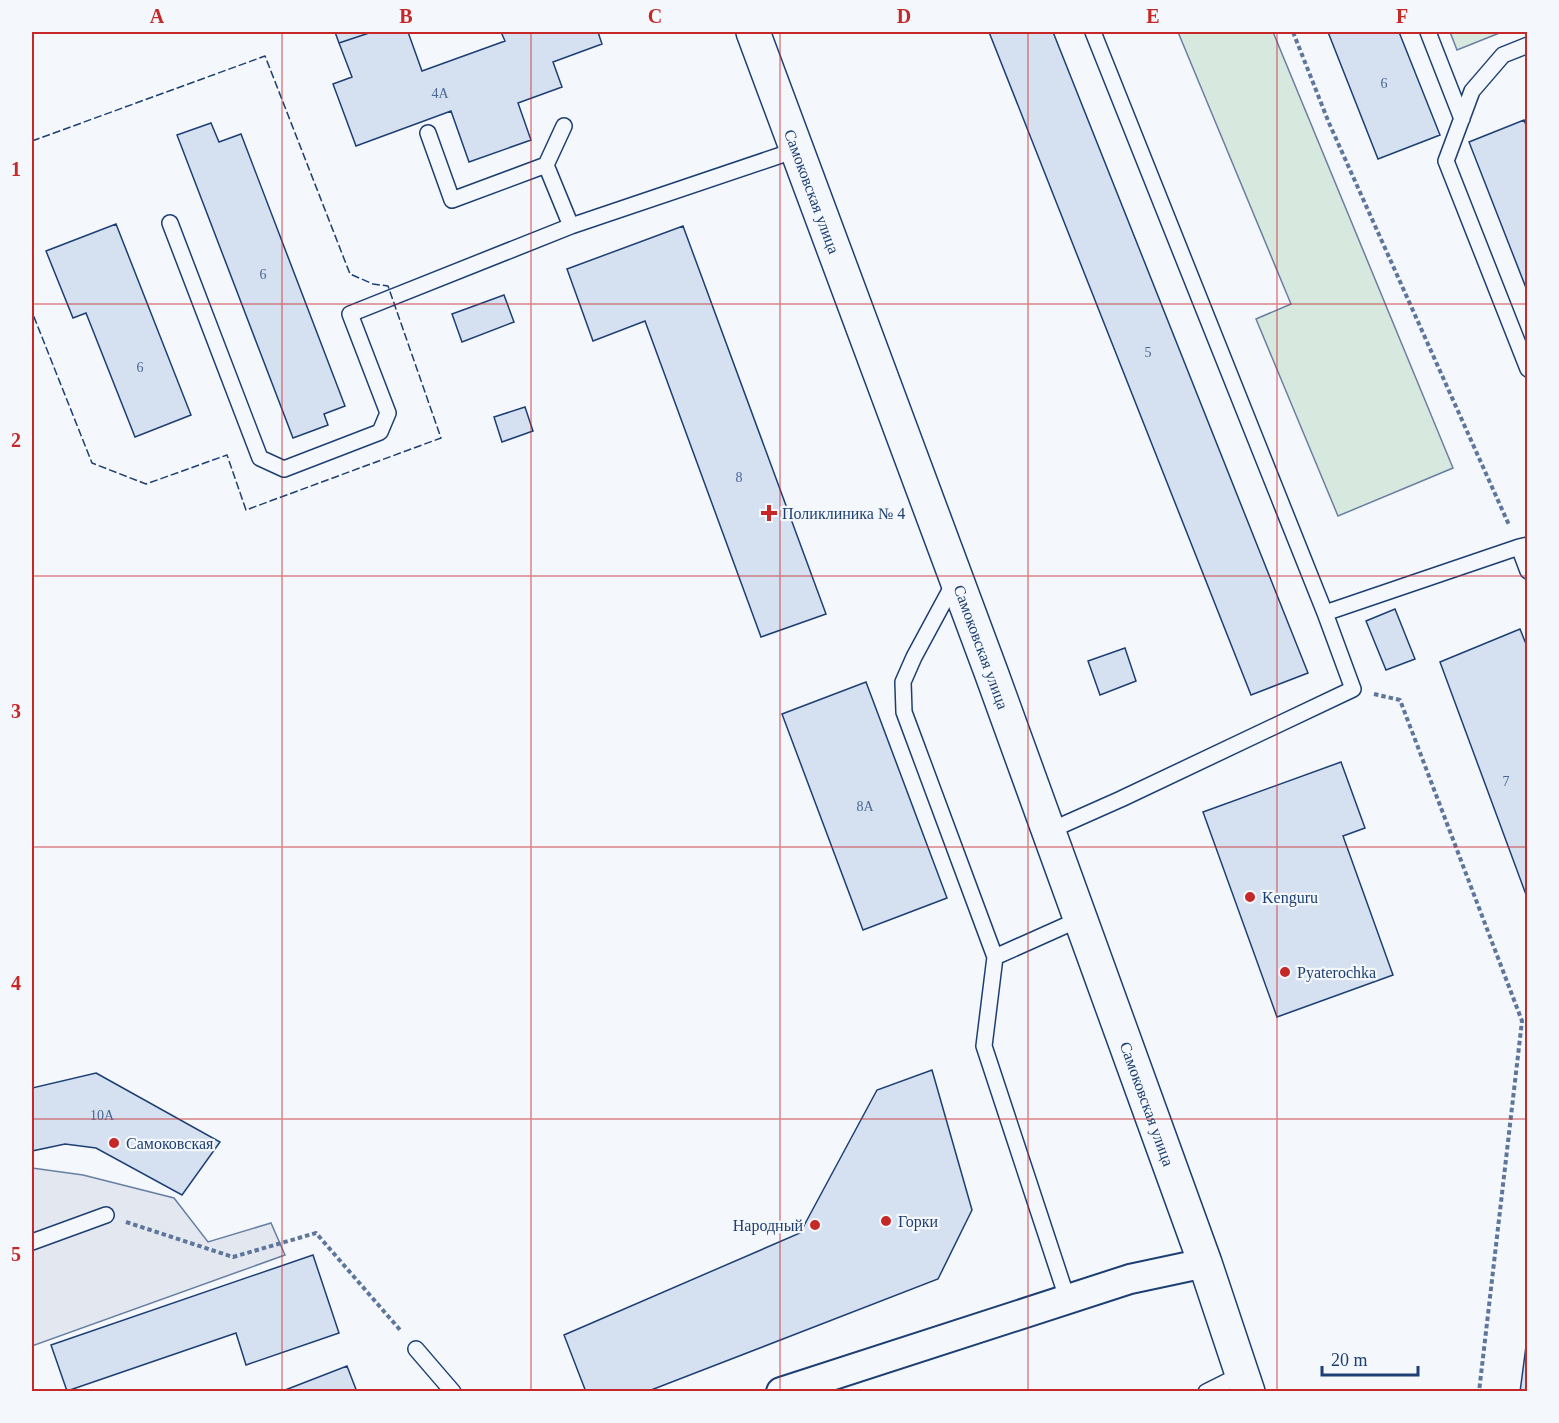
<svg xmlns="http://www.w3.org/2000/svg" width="1559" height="1423" font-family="Georgia,serif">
<rect width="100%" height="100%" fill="#f4f7fb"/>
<path fill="#d7e8df" stroke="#687fa3" stroke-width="1.5" d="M1178,32H1273L1453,468L1338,516L1256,319L1291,304Z
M1450,32H1502L1457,50Z"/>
<path fill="#e3e8f0" stroke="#687fa3" stroke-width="1.5" d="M32,1168L83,1175L174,1198L208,1242L271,1223L285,1255L32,1346Z"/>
<path fill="#d5e0f0" stroke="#1d3f73" stroke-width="1.5" d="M335,32H372L339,43Z
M372,32H408L422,71L505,41L501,32H598L602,44L553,62L562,87L518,103L531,140L469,162L451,111L356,146L333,84L352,77L339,43Z
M989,32H1053L1308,673L1251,695Z
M1328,32H1399L1440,135L1378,159Z
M1524,120L1528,130V293L1469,142Z
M211,123L219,142L241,134L345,406L324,414L328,425L293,438L177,135Z
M116,224L191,415L135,437L86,313L73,318L46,251Z
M683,226L826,614L761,637L645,321L593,341L567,269Z
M504,295L514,322L462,342L452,314Z
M525,407L533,431L502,442L494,417Z
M1395,609L1415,659L1386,670L1366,621Z
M1520,629L1528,649V900L1440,662Z
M1125,648L1136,681L1100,695L1088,661Z
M866,682L947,898L863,930L782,714Z
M1341,762L1365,828L1343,836L1393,975L1277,1017L1203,812Z
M932,1070L972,1210L938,1279L646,1392H586L564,1335L800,1233L877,1090Z
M96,1073L220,1142L182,1195L96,1148L65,1144L32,1151V1088Z
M313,1255L339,1333L246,1365L236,1333L67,1391L51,1345Z
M1528,1331V1392H1520Z
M347,1366L357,1392H280Z"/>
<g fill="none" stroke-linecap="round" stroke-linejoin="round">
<g stroke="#1d3f73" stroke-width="18">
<path id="lane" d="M1093,32L1325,613
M1428,32L1462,119
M1528,45L1503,55L1472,91L1446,161L1528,369
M564,126L546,165L571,226
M428,133L452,200L546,165
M170,223L260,458L284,469L380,432L388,413L350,314L571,226L796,150
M1519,547L1528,571
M955,581L914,657L903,682L904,712L995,957L984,1046L1067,1298
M1049,831L1121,799L1353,689L1325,613L1519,547L1528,545
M995,957L1080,919
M32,1242L106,1215
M416,1349L453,1392
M1206,1392L1242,1374"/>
</g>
<g stroke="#1d3f73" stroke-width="32">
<path id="street" d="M781,1392L1130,1279L1205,1263"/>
</g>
<g stroke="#1d3f73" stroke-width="36">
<g id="secondary">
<path id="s1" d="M753,32L991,672L1205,1263L1248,1392"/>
</g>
</g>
<path stroke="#5e769c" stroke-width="4" stroke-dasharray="4.5 3" stroke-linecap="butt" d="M1293,32L1329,123L1509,525
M1374,694L1400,700L1522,1021L1479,1392
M126,1222L233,1257L316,1233L401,1331"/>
<use href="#lane" stroke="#f4f7fb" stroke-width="15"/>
<use href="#street" stroke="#f4f7fb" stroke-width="28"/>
<use href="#secondary" stroke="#f4f7fb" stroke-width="33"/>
<path stroke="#1d3f73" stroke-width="1.5" stroke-dasharray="8 3" stroke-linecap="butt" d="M32,141L265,56L350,274L373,284L388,286L441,438L246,510L227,455L146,484L92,463L32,312"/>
</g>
<path fill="none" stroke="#c62828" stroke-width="1.5" stroke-opacity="0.55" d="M282,32V1392M531,32V1392M780,32V1392M1028,32V1392M1277,32V1392M32,304H1528M32,576H1528M32,847H1528M32,1119H1528"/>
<g fill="#c62828" stroke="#f4f7fb" stroke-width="2">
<path d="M766 504h6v6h6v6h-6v6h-6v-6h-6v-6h6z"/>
<circle cx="1250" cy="897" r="6"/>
<circle cx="1285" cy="972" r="6"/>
<circle cx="114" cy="1143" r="6"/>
<circle cx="886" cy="1221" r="6"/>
<circle cx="815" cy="1225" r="6"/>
</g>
<g text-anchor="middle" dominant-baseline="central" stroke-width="4.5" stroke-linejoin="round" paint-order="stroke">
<g font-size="14" fill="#4b6792">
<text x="1384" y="83">6</text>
<text x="440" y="93">4А</text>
<text x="263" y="274">6</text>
<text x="1148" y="352">5</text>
<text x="140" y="367">6</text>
<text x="739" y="477">8</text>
<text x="1506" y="781">7</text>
<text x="865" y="806">8А</text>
<text x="102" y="1115">10А</text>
</g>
<g font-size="16" fill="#1d3f73" stroke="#f4f7fb">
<text stroke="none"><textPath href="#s1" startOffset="170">Самоковская улица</textPath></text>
<text stroke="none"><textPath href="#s1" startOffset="656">Самоковская улица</textPath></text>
<text stroke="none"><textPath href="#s1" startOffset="1142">Самоковская улица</textPath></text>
</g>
<g font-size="16" fill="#1d3f73" stroke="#f4f7fb" text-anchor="start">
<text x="782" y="513">Поликлиника № 4</text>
<text x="1262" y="897">Kenguru</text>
<text x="1297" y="972">Pyaterochka</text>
<text x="126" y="1143">Самоковская</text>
<text x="898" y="1221">Горки</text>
<text x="803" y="1225" text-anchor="end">Народный</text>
</g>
</g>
<rect width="1559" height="1423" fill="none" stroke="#f4f7fb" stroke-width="66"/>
<path d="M1322 1366v9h96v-9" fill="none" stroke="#1d3f73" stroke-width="3"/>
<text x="1331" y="1366" font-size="18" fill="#1d3f73" stroke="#f4f7fb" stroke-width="4.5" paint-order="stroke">20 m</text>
<rect x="33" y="33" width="1493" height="1357" fill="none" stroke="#c62828" stroke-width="2"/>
<g font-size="20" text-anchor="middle" font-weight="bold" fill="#c62828">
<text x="157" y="23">A</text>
<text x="406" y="23">B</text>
<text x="655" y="23">C</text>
<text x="904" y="23">D</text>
<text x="1153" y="23">E</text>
<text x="1402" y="23">F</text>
<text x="16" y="176">1</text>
<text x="16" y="447">2</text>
<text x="16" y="718">3</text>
<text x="16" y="990">4</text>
<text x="16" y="1261">5</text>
</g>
</svg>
